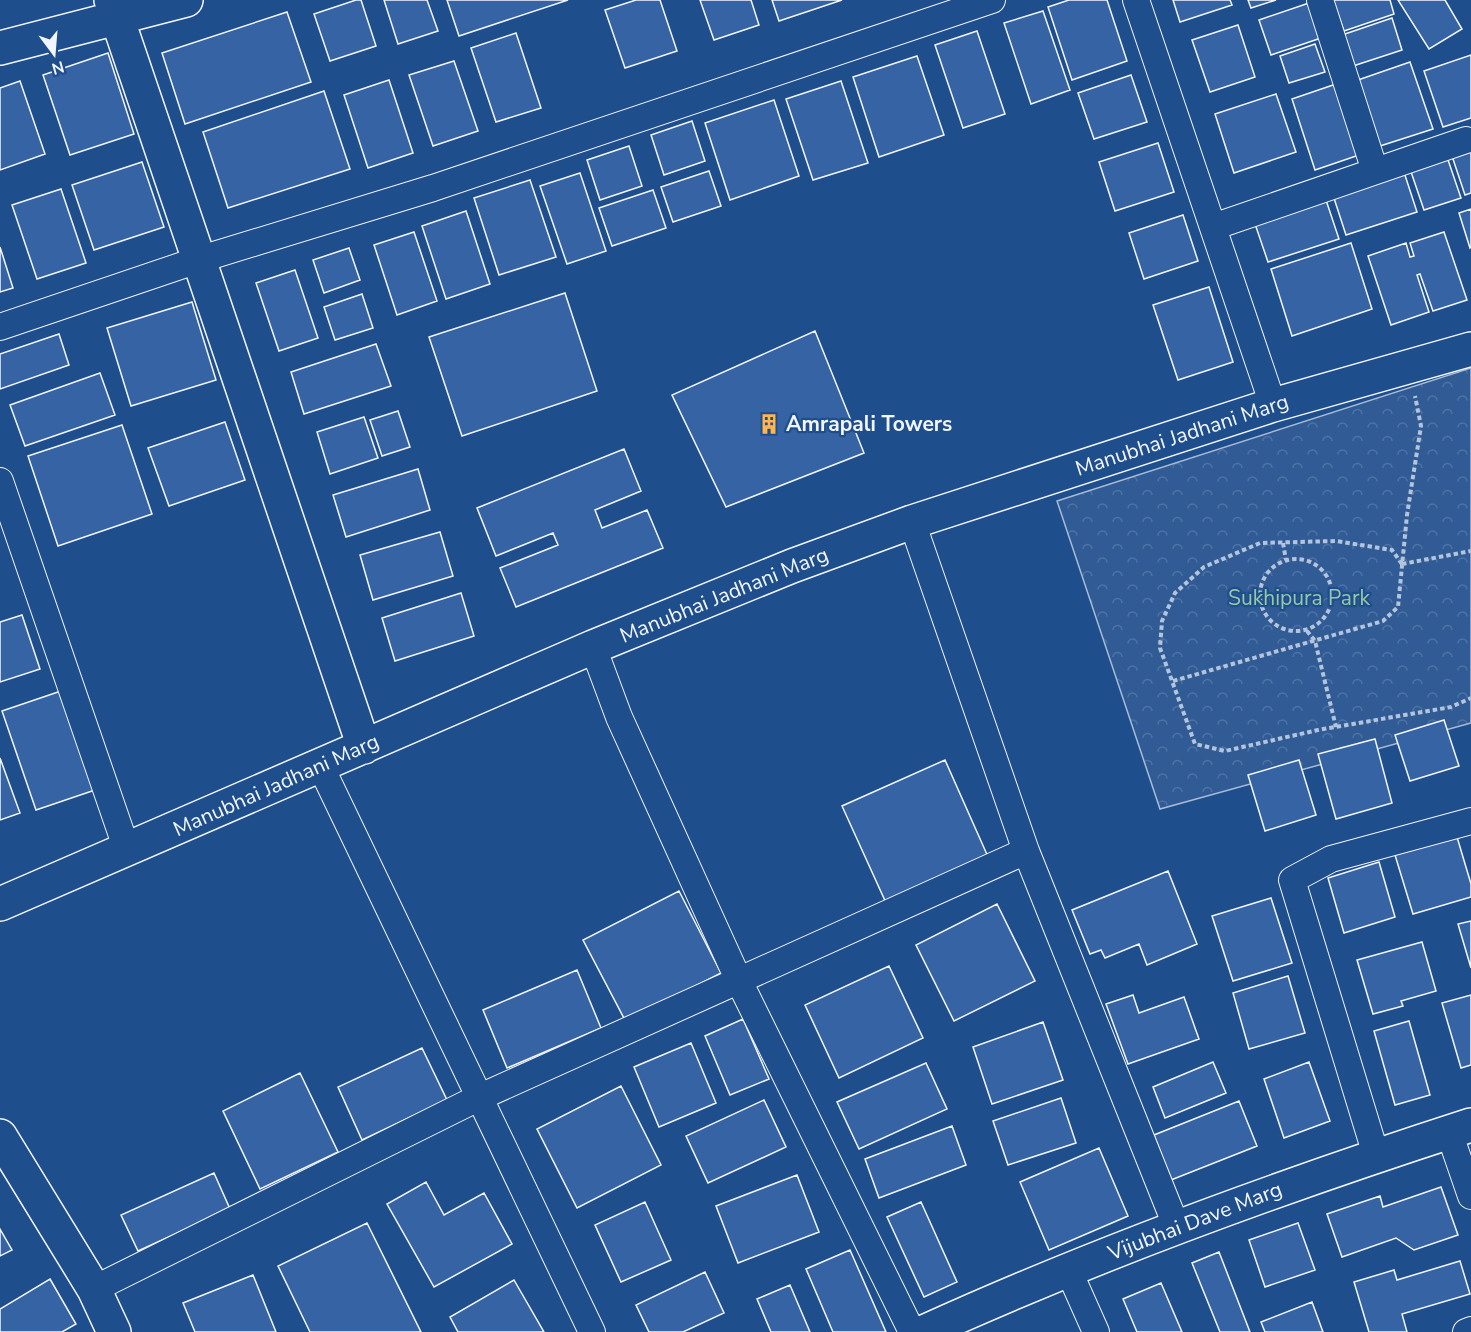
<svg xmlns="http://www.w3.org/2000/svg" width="1471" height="1332" font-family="'Nunito Sans',sans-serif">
<defs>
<pattern id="forest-crowns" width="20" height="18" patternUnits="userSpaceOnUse" patternTransform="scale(1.5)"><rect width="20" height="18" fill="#305b95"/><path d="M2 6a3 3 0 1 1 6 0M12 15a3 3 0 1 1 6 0" fill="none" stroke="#4e73a5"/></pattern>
</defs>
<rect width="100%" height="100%" fill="#1f4e8c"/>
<path fill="url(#forest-crowns)" stroke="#a8bbd7" stroke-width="1.5" d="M1471,368V723L1160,809L1057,501Z"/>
<path fill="#3563a3" stroke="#f2f6ff" stroke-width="1.5" d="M356,0H361L376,46L330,61L314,14Z
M384,0H427L438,31L398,44Z
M447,0H568L459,36Z
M636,0H660L677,51L625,68L605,10Z
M700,0H751L759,25L714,40Z
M772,0H842L779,21Z
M1069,0H1107L1127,61L1072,80L1048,7Z
M1173,0H1230L1232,5L1180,22Z
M1248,0H1276L1251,8Z
M1333,0H1390L1394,14L1344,31Z
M1398,0H1445L1462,29L1429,49Z
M1309,3L1321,38L1271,55L1259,20Z
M1043,11L1070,90L1031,104L1004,23Z
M287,12L311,82L185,124L162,53Z
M1392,18L1402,50L1353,66L1342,35Z
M1238,25L1255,77L1210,92L1192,40Z
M977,31L1005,114L963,128L935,45Z
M516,33L541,108L496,122L471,48Z
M1315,44L1325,72L1289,83L1280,56Z
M108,53L134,134L70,155L43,75Z
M1471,55V118L1443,127L1424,71Z
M917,56L944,135L879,157L853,77Z
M454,61L478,131L433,146L409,75Z
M1410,62L1433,129L1380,146L1358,80Z
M1131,75L1147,122L1094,139L1078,93Z
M389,80L413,153L368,168L344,95Z
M20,81L45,154L0,170V88Z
M841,81L868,163L813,180L786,99Z
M1336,84L1359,155L1315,170L1292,99Z
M324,91L350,169L228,208L203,132Z
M1276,94L1296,152L1234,173L1215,114Z
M774,100L799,176L730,200L705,123Z
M692,121L705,161L664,175L651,135Z
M1471,140V193L1465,195L1449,147Z
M1158,143L1174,192L1115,211L1099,162Z
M629,146L642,186L600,200L587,160Z
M1445,151L1461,198L1424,210L1408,163Z
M142,162L164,227L94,250L72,185Z
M1402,166L1417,212L1346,235L1331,189Z
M709,171L721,206L673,222L661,187Z
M580,173L606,251L567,264L540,186Z
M530,180L556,257L499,275L474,198Z
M61,189L86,263L37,279L12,205Z
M653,190L666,228L612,246L599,208Z
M1324,194L1339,239L1268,262L1253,218Z
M1471,209V247L1470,248L1459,213Z
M466,211L490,284L446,299L422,226Z
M1183,215L1198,261L1144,279L1129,233Z
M414,232L437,301L397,315L374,245Z
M1444,232L1467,300L1433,311L1420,274L1417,275L1429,312L1391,325L1368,256L1406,243L1410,257L1414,256L1410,243Z
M1351,243L1372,309L1292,336L1271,269Z
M0,247L13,288L0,292Z
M349,248L360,280L324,293L313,260Z
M295,270L318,338L279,351L256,283Z
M1209,287L1233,362L1178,380L1153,305Z
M565,293L597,391L462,436L429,337Z
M362,294L373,328L335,340L324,307Z
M192,302L216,380L131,406L107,328Z
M815,331L864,453L726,507L672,395Z
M59,334L69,365L0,389V354Z
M376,344L391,386L304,414L291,372Z
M100,373L115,415L25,446L10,405Z
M398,411L410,447L382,456L370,420Z
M364,417L378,458L330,474L317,432Z
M225,422L245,480L169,506L148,448Z
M122,425L152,514L58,546L28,456Z
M624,449L641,491L595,510L602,528L647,510L663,548L516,607L500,568L558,545L553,533L496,556L477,508Z
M418,469L430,510L346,537L333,495Z
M440,532L453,576L373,600L360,555Z
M461,593L474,636L395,661L382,618Z
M22,615L40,669L0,682V622Z
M61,691L95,790L36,810L2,711Z
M1444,720L1459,766L1410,781L1395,735Z
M1375,739L1392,803L1336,819L1318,754Z
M0,758L20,813L0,820Z
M945,760L989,859L887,905L842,806Z
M1299,760L1316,815L1265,831L1248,775Z
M1457,837L1471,884V897L1413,914L1395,855Z
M1379,862L1395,917L1344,933L1328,878Z
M1168,871L1197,944L1147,965L1139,944L1105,958L1101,950L1090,954L1072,910Z
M679,891L721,973L626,1022L583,940Z
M1271,898L1292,963L1233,981L1212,916Z
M997,904L1035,981L954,1021L916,945Z
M1471,921V968L1458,924Z
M1422,942L1436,991L1401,1001L1403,1006L1373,1014L1357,960Z
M889,966L923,1038L839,1078L805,1005Z
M577,970L601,1028L507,1068L483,1010Z
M1288,976L1305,1033L1249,1049L1233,993Z
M1133,995L1139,1013L1184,997L1199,1039L1128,1064L1106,1004Z
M1471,995V1065L1461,1068L1442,1003Z
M743,1019L769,1079L730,1095L705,1036Z
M1409,1021L1430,1095L1395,1105L1374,1031Z
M1043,1022L1063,1080L992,1104L973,1047Z
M691,1043L716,1103L659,1127L634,1067Z
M422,1048L447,1100L362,1140L338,1087Z
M1213,1062L1226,1093L1165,1118L1153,1087Z
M1309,1062L1330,1121L1284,1138L1264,1079Z
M926,1063L947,1109L859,1149L837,1102Z
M300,1073L338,1152L260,1189L223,1111Z
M621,1086L661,1165L577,1208L537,1129Z
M1061,1098L1076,1143L1008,1165L993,1121Z
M764,1100L786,1147L708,1183L686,1136Z
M1239,1101L1257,1146L1171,1180L1154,1135Z
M952,1126L966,1165L879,1198L865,1159Z
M1099,1148L1128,1216L1049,1250L1020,1182Z
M214,1173L230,1209L138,1251L121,1215Z
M797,1175L819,1232L738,1263L716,1206Z
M426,1182L444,1215L484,1193L512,1244L434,1287L387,1204Z
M1441,1187L1458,1235L1414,1250L1396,1238L1342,1257L1327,1214L1380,1196L1383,1207Z
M645,1202L671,1260L621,1282L595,1225Z
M921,1202L957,1282L924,1297L887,1217Z
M367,1223L421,1332H310L278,1266Z
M1298,1223L1315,1270L1265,1287L1249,1240Z
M0,1229L12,1250L0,1256Z
M850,1250L886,1332H833L806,1269Z
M1219,1252L1250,1332H1220L1192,1263Z
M1460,1261L1470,1294L1402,1314L1407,1332H1369L1354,1282L1394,1270L1397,1280Z
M705,1272L724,1313L683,1332H649L636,1305Z
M253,1275L276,1332H195L183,1303Z
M50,1279L76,1324L62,1332H0V1309Z
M514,1280L544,1332H458L450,1317Z
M1161,1283L1182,1332H1137L1123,1299Z
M790,1285L810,1332H771L757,1299Z
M1312,1302L1323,1332H1265L1261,1322Z"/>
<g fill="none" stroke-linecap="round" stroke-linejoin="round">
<g stroke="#f2f6ff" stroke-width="28">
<path id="minor" d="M1136,0L1273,405
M1320,0L1375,171
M1213,227L1466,140
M0,327L201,259L433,188L992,0
M0,481L127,850
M912,522L1026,851
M593,647L619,717L739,981L912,1332
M321,767L592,1332
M1449,1132L1471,1196
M1376,1155L1292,880L1331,859L1471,821
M1068,1269L1096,1332
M94,1289L478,1098L1026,851L1177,1228
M1466,1332L1471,1330"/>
</g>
<g stroke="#f2f6ff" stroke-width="36">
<path id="tertiary" d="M111,0L364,747
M0,48L186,0
M0,904L593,647L792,566L912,522L1273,405L1471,349
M0,1136L94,1289L114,1332
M924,1332C1102,1251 1285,1185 1471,1125"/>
</g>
<path stroke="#b3c4dc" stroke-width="4" stroke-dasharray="4.5 3" stroke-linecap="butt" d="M1283,543L1286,560
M1260 595a36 36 0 1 1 72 0a36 36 0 1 1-72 0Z
M1402,564L1392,550L1336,541L1260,543L1204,567L1175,593L1162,621L1160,648L1195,744L1225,751L1318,730L1451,707L1471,698
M1402,564L1471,551
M1307,631L1315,641L1336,727
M1173,681L1383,621L1398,607L1407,515L1421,426L1415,396"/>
<use href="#minor" stroke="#1f4e8c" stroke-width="26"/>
<use href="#tertiary" stroke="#1f4e8c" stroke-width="33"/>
</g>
<defs>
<g id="building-bare" transform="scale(1.62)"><path d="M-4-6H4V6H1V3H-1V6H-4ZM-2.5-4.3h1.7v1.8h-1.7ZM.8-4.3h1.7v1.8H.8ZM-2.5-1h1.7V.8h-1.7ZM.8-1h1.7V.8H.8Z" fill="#ffb74d" stroke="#1f4e8c" stroke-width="2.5" paint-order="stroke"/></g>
</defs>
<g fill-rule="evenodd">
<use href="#building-bare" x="769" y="424"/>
</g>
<g text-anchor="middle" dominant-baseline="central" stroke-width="4.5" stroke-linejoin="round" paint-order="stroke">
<g font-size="21" font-weight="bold" fill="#f2f6ff" stroke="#1f4e8c" text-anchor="start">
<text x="786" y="424">Amrapali Towers</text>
</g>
<g font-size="21" fill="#f2f6ff" stroke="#1f4e8c">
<text transform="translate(1182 435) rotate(-18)">Manubhai Jadhani Marg</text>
<text transform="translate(724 595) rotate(-22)">Manubhai Jadhani Marg</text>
<text transform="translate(276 785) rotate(-24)">Manubhai Jadhani Marg</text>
<text transform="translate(1195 1221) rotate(-21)">Vijubhai Dave Marg</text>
</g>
<g font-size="21" fill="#97c8a6" stroke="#1f4e8c">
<text x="1299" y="598">Sukhipura Park</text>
</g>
</g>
<g transform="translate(54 54) rotate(164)" stroke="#1f4e8c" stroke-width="4.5" paint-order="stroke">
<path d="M0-4.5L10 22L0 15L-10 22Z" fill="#f2f6ff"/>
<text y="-9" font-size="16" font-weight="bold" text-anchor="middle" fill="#f2f6ff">N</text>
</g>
</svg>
